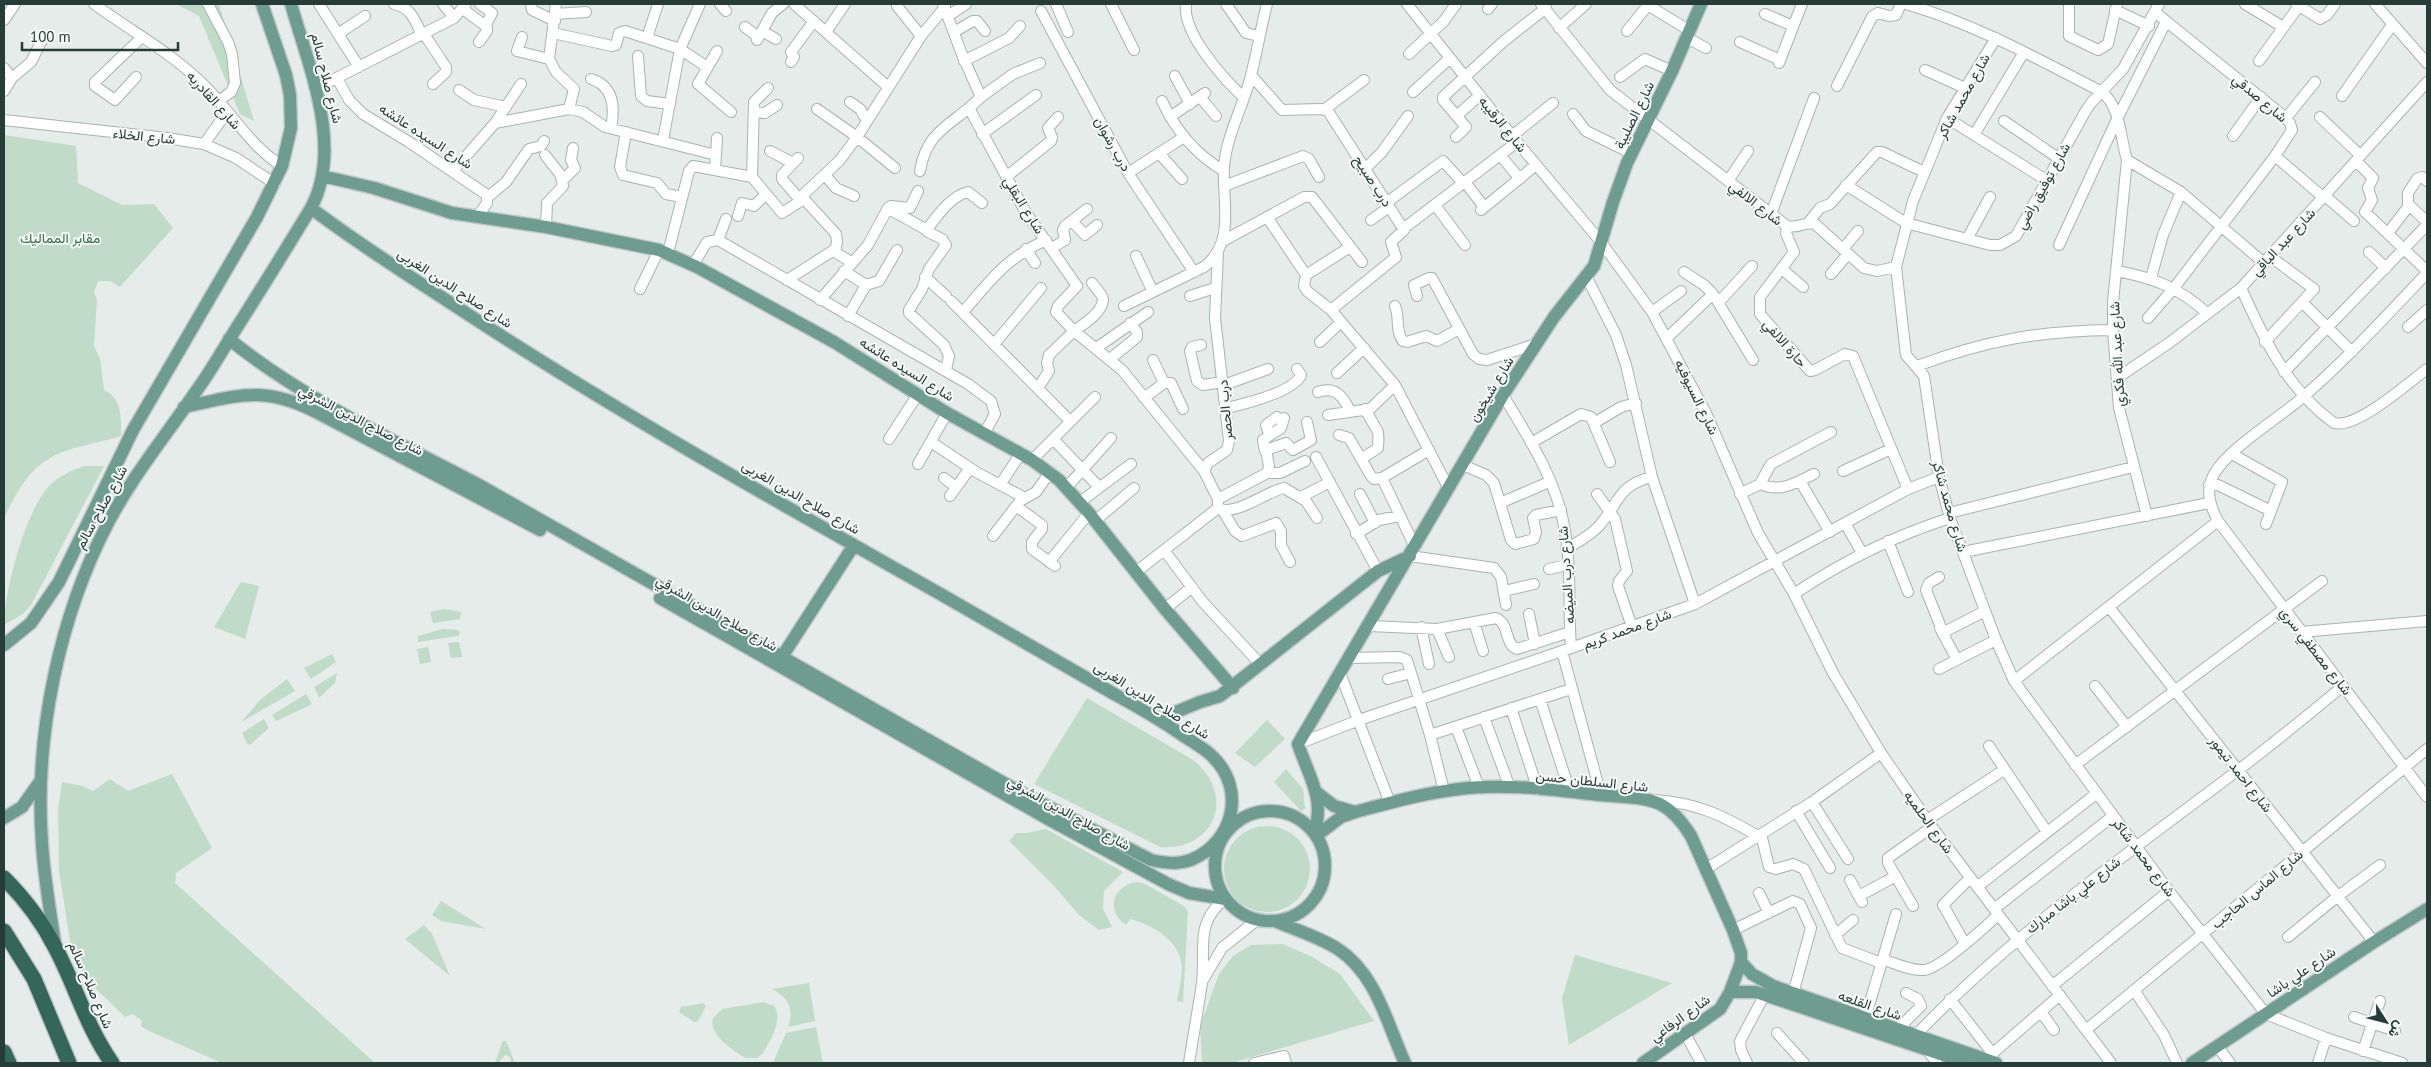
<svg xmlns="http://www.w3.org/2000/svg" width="2431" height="1067" font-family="'PT Sans',Vazirmatn,sans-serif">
<rect width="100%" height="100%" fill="#e5ece9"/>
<path fill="#c0dbc7" d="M176,4H219L254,121L240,114L199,16Z
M4,135L76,146L78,183L122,205L154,204L173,228L120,287L110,281H98L94,292L97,300L94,346L100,359L104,390C123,399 121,418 121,436C102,442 65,448 50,458C27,471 14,496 4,519Z
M85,466H104L31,605L23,614L4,625C4,591 26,508 51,484C61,475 72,470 85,466Z
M241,582L259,586L245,639L214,627Z
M444,609L461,612L460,619L433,623L430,612Z
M443,629L458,630L460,633L458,636L418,642V636Z
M459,642L462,657L451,658L448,643Z
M428,647L431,662L420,664L417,649Z
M332,654L336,662L311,679L304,668Z
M337,673L335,683L319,698L314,687Z
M287,679L295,691L241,722L260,700Z
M306,694L312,704L276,721L272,715Z
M1087,698L1193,760C1237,795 1215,851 1160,847L1034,784Z
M264,719L269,728L251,744L248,745L242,733Z
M1267,720L1285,739L1255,767L1235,753Z
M1286,769L1303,789L1305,809L1301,811L1274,782Z
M172,774L212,848L176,873L175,883L375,1063H222L147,1030L141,1026L142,1021L133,1014L125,1017L86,979L72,954L59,870L58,810L62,782L82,786L93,791L110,779L128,791Z
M1224 869a43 43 0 1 1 86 0a43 43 0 1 1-86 0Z
M1046,829L1123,872L1104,891L1103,909L1112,927L1099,930L1079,915L1056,888L1009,841L1016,833H1026Z
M1137,882L1145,884L1184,906L1188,911L1183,1002L1177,1001C1179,990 1182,977 1182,966C1180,940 1151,924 1130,919L1126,925C1105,911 1113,885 1137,882Z
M441,901L486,929L441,921L432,915Z
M424,925L432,934L450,976L405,939Z
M1283,944L1312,957L1340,974L1374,1021L1231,1063H1202L1200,1026L1219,974L1233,956L1251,945Z
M1575,955L1672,983L1569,1045L1562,998Z
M809,983L815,1021L788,1027C795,1010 788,997 772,989Z
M763,1002L774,1006C784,1019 770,1042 762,1054L757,1058H746C733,1051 708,1034 713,1018L722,1009Z
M703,1003L706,1006L698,1021L694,1022L679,1012L681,1007Z
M816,1027L823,1063H773L786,1033Z
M503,1041H506L515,1063H511L510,1057L505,1055L498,1063H495Z"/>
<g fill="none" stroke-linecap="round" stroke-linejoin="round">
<g stroke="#a8b4b0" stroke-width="12">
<path id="minor" d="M94,4C131,31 172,53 205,86C232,113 250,146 282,166
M208,4L228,42L232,54L235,83L231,92L218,101
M319,4L359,67
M394,4C412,8 415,21 422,35
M443,4L454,18
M480,4L492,13L488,21
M531,4L532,10L555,21
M556,4L549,59L556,72L574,89L569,109
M720,4L726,11
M794,4L888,87
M943,4L963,57L981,97L969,108L1025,211L1077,286L1058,306L1056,312L1074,331L1049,355L1047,363L1049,371L1038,388
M1056,4L1068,32
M1111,4L1134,50
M1186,4C1182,33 1223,78 1244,98
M1226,4L1246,33L1259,36
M1407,4L1517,142L1601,242L1652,312L1706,413L1758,533L1794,594L1833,673L1881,753L1932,827L2111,1063
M1541,4L1610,90L1787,226C1798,229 1805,221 1815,224L1864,268L1877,271L1896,267
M1646,4L1690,31
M1906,4C1975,24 2038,59 2102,92C2121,108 2120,137 2127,160L2181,192L2264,263
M2069,4V36L2098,50L2108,44L2117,4
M2245,4L2283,27
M2296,4L2320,19L2327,15L2335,4
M2375,4L2427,63
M897,6L921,36
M463,9L487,27V31L479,42
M1488,9L1492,4
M2115,10L2149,26
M1041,11L1128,173L1194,272
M555,14L586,12
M1765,14L1793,26
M948,16L966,4
M4,20L15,4
M745,27L758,37
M1559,28L1586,4
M762,31L776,39
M1627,31L1648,5
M826,32L845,4
M954,32L973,21H977L985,31
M553,33L612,46L616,45L619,33L625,31L680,49L707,67
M338,34L365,16
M424,34L446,67V72L433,84
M522,37L517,51L549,59
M647,38L658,4
M1687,38L1706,48
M1996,38L1947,118L1913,201L1896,267L1906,355L1924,376L1939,477L1950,518L1996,640L2014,681L2169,891L2266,1014L2326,1038L2402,1063
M757,40L772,13L783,4
M1740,42L1780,60
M717,51L698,84L731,112
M1409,54L1444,21L1456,4
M638,56L641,96L647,101L670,104
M964,61L1009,38L1020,26
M2259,61L2299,6
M791,62L794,57L791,52L814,21
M1779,63L1802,4
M4,68L12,78L4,91
M1925,70L1965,88
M1251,75L1282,110L1321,109L1328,111L1404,230L1391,242L1396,257L1331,310
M1175,76L1190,104
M136,77L115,100L95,86V82L142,37
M1620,77L1645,59L1672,71
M12,78L31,62L44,36
M337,78L349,100L363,114L409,142L487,195V203L477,217
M591,79C614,86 615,108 611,128
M1837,86L1872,17L1878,13L1889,16L1896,15L1901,4
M315,89L454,18L466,4
M459,90L474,100L506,107
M1413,92L1450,58
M2342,96L2392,25
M981,97L1013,74L1040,63
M1200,97L1216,116
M1162,101C1176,131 1195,154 1224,171
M850,102L860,109L867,121
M817,109L857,137L895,168
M1325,109L1364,80
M754,112L765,113L777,105
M1461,112L1480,95
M1573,114L1586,131L1631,153
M1170,117L1205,93
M2320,117L2360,155
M1947,118L2046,180
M2286,118L2315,82
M4,120L167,138L204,144L236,158L275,184
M2004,121L2058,158
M495,123L569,109L583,112L605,127L716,155
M626,132L620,167L623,175L657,183L666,194L682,197
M982,134L1036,95
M1974,135L2024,52
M1512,136L1553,103
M2233,136L2261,97
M1456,137L1466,127L1443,100V97L1504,41L1546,8
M663,140L680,49L700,4
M204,144L227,112
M770,151L793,163
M1159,153L1182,179
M545,155L560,174L562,181
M1500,155L1520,179
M2275,156L2324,198
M798,158L782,175V179L801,201
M2127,160L2113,302V330L2119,408L2147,516
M2356,161L2373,178L2368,188L2372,200L2365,212L2427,271
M1365,169L1382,152L1408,116
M715,170L717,138
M453,171L495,123L521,84
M920,171C926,136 943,129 969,108
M1128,173L1184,137
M825,175L836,188L854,196
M752,177L754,102L768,88
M1006,177L1051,141L1052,137L1048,128L1058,117
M1728,181L1748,151
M1465,182L1484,207
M1846,185L1906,223L1990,245H2000L2016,236L2085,112L2091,103L2123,69L2159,4
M1224,186L1303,156L1309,159L1319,177
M2325,196L2354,221
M488,197L506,182L529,149L541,146L544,141
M1386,203L1443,161L1463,183
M2408,204L2427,222
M1435,205L1465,245
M889,209L927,230
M1481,210L1536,165
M1771,214L1814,98
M738,216L742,203L754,206L766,194
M1267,217L1306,275L1350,247
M1371,220L1389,207
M1072,221L1085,235L1097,225
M1808,223L1820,208L1830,204L1877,152H1882L1924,172
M1787,226L1786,233L1794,252L1760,297V314L1810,371L1815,370L1845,354L1853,356L1908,489
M546,227L547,203L563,186L562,181L575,168L571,160L573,148
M1403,229L1517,142
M2388,233L2408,207V193L2417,179L2422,177L2427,181
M1967,239L1990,197
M718,240L726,219
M1223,241L1304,197H1312L1362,262
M2059,245L2117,119L2166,22
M1052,248L1065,240L1063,230L1065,226L1087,209
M1026,249L1035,263
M1843,249L1858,231
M2369,252L2386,268
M668,253L689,171L693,166L752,177L782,213L804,199
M1136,256L1153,292
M851,262L835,252L837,242L836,234L804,199V194L840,160L857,137L921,36L945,7
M693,265L707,242L718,240L968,384L991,401L995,414L984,434
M1782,269L1803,287
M844,271L866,285
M2117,271C2154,278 2178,287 2207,313
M1684,272L1704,285L1713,294L1753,360
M2427,273C2387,315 2347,359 2303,397C2278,419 2230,447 2214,474C2205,491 2210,506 2218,521L2427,797
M1831,274L1848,254
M1306,275L1304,286L1307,291L1331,310L1395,385L1449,489
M925,277L946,296
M1587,278L1616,335L1626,365L1652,477L1695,604
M2151,278L2163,235L2181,192
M787,280L834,250
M1092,283C1095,287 1103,295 1103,300C1102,313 1084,324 1074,331L1122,370L1204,471
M2241,288C2264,339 2287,389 2334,423C2357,429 2408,383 2427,369
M640,289L659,250
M1190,296L1215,288
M1417,296L1414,285L1429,278H1432L1473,354L1479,359L1487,360L1536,344
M820,300L868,245L888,208L891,206L910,208L918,191
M951,301L1070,421
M1719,302L1752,266
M2303,303L2352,352
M1124,306L1204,267C1236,242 1222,202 1224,167C1226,139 1240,112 1248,86C1256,59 1260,31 1267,4
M1395,306C1400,317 1395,332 1403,341L1407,342L1426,336L1437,341L1459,329
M963,312C991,280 1006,258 1046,240
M1652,312L1681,291
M848,316L866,285L879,281L897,250
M2148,318L2174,288L2275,156L2292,130L2290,123L2286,118L2156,13
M2408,327L2427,310
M1667,338L1713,294
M1320,342L1341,322
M2265,342L2314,289L2271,257
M995,343L1041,288
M1201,345L1192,347L1190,351L1197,381L1203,385L1223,382
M1096,348L1148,312
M1110,359L1137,337V332L1130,323
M1153,360L1164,383
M1917,366C1987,340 2038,331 2113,330
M946,370L949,356L944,345L909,313V310L922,289L929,269L946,245L942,239L928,232V228C938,215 951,196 968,192L982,203
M2284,372L2427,225
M1337,373L1364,348
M2117,378L2169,343L2241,288L2427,82
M1224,385L1268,369
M1318,392C1335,386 1343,396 1350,411
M1503,395C1527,435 1556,479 1564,526C1572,566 1568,608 1571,648
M1144,398L1164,383H1171L1183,409
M1227,408C1244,404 1294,392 1301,375L1297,369
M1328,415L1370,409L1395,385
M1594,423L1621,407L1636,403
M1269,434L1266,425L1277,417
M1339,435L1349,438L1371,476L1374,479L1382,478
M889,439L918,394
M1053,439L1099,487
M931,442L976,472L1025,498
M1531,443L1581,414L1591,417L1610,462
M1265,451L1263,440L1281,428L1284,418
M2232,454L2282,482L2266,524
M1316,457L1378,571
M1361,459L1378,448C1378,446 1379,433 1378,432L1365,409
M1032,460L1095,397
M918,464L947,413
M1463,465L1486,475L1494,483L1511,540L1515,544L1534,539L1536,532L1533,518L1536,515L1561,510
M1843,471L1891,449
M1267,473H1280L1305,461
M944,478L956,487
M1800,481L1830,532
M1760,484C1781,493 1795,483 1814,474
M1000,485L1021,453
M2209,485H2218L2271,511
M1067,487L1111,438
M1360,494L1375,523
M1597,494L1615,519L1627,571L1619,581L1618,586L1632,627
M1740,494L1760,484L1771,464L1831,432
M950,496L970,468
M1301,497L1330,482
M1218,499L1267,473L1269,466L1266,450L1286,443L1293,450L1311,440L1307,422
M1080,502L1131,464
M1500,503L1549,482
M1016,506L1042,525V529L1032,542V549L1055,566
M1218,508C1235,517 1265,492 1284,488L1306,501L1317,518
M1223,511L1235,531L1242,536L1276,523L1281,531V545L1290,562
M1949,513L2133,467
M1095,521L1134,488
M1845,523L1862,553
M1356,534L1379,520L1399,516
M993,536L1020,501L1036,492L1050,472
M1888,541L1908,592
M1415,547L1382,478L1429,450
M1566,549C1578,542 1590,536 1599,526C1619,503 1618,485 1652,477
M1164,550L1202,601L1261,665
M1963,552L2209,503
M1410,556L1494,568L1501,577L1506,605
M1049,562L1089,513
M1549,569L1567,565
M1136,572L1218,508V499L1204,471L1208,463L1227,450L1229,441L1215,318L1218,252
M1939,577L1929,583L1926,590L1942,630H1948L1985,611
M1504,591L1534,584
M1794,594C1843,561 1894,536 1950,518
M2109,607L2374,942
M1165,609L1192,587
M1529,614L1535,644
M1474,622L1483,651
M1369,626L1437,629L1496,618C1510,624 1504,644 1517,649L1570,632
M1421,627L1429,664
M1940,628L1957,660
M1437,629L1449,657
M2301,632L2427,621
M1562,651L1601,795
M1348,658L1400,657L1407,660L1430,735L1444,791
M1939,669L1996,640
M1340,673L1390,803
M1388,679L1411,673
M2014,681L2218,521
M2095,686L2127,727
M1540,699L1570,792
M1511,708L1538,790
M1484,717L1510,788
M1456,727L1479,787
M1430,735L1571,689
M1298,744L1359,720L1571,648L1695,604L1908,489L1939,477
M1989,746L2047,832
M2075,765L2322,581
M1655,800C1697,803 1722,815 1758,836
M1812,802L1848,859
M1796,811L1830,868
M1927,820L2004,770
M1761,834L1769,867L1776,869L1793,864L1804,869L1842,948L1881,963
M1706,869L1812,802L1881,753
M1850,880L1862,902
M1977,887L2096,794
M1759,893L1769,913
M1859,896L1896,876
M1913,906L1888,863V858L1932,827
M1994,909L2113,816
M1733,930L1793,901L1800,904L1811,928L1793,994
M1835,935L1853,920
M2288,937L2338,896L2380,865
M1965,944L1943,905L1970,878
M1882,959C1894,963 1911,971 1924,970C1940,969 1985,927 1998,915
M1203,980L1222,948L1257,920
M2052,986L2169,891
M2134,990L2164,1035L2177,1063
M1950,999L1993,1054
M2041,1012L2054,1030
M2354,1017L2395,1031
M1865,1019L1896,914
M2087,1029L2427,749
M1897,1030L1921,1006L1918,999L1906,993
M1777,1033L1804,1063
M1686,1035L1701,1063
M1915,1036C2011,935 2126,855 2237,771C2273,744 2308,715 2343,686
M2217,1046L2230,1063
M1927,1050L1937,1063
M2363,1051L2380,1001
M1985,1060L2060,995
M1189,1063C1193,1037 1198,1010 1202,983C1206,950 1194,923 1225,899
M1254,1063L1284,1056L1286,1063
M1747,1063L1741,1050L1740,1041L1765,994
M2318,1063L2326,1038"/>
</g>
<g stroke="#c2c8c7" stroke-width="15">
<path id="major" d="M322,176L374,188L452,213L546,227L659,250L697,267L834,342L947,413L1032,460L1059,480L1089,513L1165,609L1233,688
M229,339C304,400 394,440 479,485L1018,791L1151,860C1165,863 1179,865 1193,859C1233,841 1246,791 1214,758C1206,749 1194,743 1184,736C1162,721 1140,708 1116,695C1063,664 1009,634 956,603C792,510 627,418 469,315C416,280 362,247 311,208
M184,407C240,395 264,385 318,413L540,530
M660,598L1050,820L1168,884L1189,893L1225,899
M4,645L31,623L59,582L133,430L257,217L282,166L291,128L290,95L286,75L262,4
M778,663L854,545
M1159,719L1200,702L1220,696L1378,571L1410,556
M1316,792L1334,806L1355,812
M1215 866a55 55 0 1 1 110 0a55 55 0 1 1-110 0Z
M4,818L22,807L41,780
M1314,832C1326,799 1308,775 1298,744L1503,395L1554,317L1594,266L1613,202L1627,163L1672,71L1701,4
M1316,836L1341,817L1355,812C1389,803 1424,793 1459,789C1505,783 1554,790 1600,795C1619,797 1642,796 1660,804C1674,811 1683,823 1691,836L1733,930L1741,953V962L1730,992L1720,1009L1643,1063
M1275,921C1296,930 1319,937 1338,949C1377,975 1387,1024 1405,1063
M55,944C50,910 44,877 42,843C34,737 59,616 109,521C134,474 167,434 197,390C210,372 222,351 234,332C260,291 286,249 311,208C344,147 308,65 291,4
M1741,962L1752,974L1773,986L1996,1063
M1730,992H1756L1967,1063
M2192,1063L2374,942L2427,909"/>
</g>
<g stroke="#c2c8c7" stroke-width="18">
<path id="highway" d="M4,878C24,898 43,923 56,949C76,987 87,1028 112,1063
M4,931L34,979L69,1063
M4,1052L9,1063"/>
</g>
<use href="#minor" stroke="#fff" stroke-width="10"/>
<use href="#major" stroke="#6e9d90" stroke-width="12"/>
<use href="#highway" stroke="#35665a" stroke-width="15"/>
</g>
<g text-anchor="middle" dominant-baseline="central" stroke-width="4" stroke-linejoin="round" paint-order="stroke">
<g font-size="14" fill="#263c36" stroke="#f5f9f7">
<text transform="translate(327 78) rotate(76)">شارع صلاح سالم</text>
<text transform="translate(1963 96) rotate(-61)">شارع محمد شاكر</text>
<text transform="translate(2260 98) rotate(40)">شارع صدقي</text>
<text transform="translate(214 100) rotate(48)">شارع القادريه</text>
<text transform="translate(1634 115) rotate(-64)">شارع الصليبة</text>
<text transform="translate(1503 124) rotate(51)">شارع الرقيبه</text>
<text transform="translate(144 136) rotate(6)">شارع الخلاء</text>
<text transform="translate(426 136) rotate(33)">شارع السيده عائشه</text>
<text transform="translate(1113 144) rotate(61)">درب رشوان</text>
<text transform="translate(1373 181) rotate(57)">درب صبيح</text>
<text transform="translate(2043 186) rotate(-61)">شارع توفيق راضي</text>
<text transform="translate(1756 203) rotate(38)">شارع الالفي</text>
<text transform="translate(1024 205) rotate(58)">شارع البقلي</text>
<text transform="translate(2283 242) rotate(-47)">شارع عبد الباقي</text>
<text transform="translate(455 288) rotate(33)">شارع صلاح الدين الغربى</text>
<text transform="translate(1785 343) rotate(49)">حارة الالفي</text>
<text transform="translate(2117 354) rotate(-93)">شارع عبد الله فكري</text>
<text transform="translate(907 369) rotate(32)">شارع السيده عائشه</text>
<text transform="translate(1491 389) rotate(-59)">شارع شيخون</text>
<text transform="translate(1697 397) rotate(64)">شارع السيوفيه</text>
<text transform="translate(1225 410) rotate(-95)">درب الحصر</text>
<text transform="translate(361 420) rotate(27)">شارع صلاح الدين الشرقي</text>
<text transform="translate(801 497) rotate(30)">شارع صلاح الدين الغربى</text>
<text transform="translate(1950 506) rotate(74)">شارع محمد شاكر</text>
<text transform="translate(101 507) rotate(-61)">شارع صلاح سالم</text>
<text transform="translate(1566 575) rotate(-94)">شارع درب الميضه</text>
<text transform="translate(717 613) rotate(30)">شارع صلاح الدين الشرقي</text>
<text transform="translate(1627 629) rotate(-20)">شارع محمد كريم</text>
<text transform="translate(2316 651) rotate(52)">شارع مصطفي سري</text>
<text transform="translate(1152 700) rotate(32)">شارع صلاح الدين الغربى</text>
<text transform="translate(2241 774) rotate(52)">شارع احمد تيمور</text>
<text transform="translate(1592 781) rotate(6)">شارع السلطان حسن</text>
<text transform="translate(1069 813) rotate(29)">شارع صلاح الدين الشرقي</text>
<text transform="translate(1929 822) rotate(54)">شارع الحلميه</text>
<text transform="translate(2144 857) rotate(53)">شارع محمد شاكر</text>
<text transform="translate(2257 889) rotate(-40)">شارع الماس الحاجب</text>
<text transform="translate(2073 895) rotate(-38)">شارع علي باشا مبارك</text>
<text transform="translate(2301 972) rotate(-34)">شارع علي باشا</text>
<text transform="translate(91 985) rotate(67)">شارع صلاح سالم</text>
<text transform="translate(1870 1005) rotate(19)">شارع القلعه</text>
<text transform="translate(1680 1018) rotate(-36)">شارع الرفاعي</text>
</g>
<g font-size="14" fill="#346f49" stroke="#f5f9f7">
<text x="60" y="238">مقابر المماليك</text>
</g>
</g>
<rect width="2431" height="1067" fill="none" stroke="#263c36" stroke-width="10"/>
<g transform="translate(2386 1022) rotate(126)" stroke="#f5f9f7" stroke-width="4" paint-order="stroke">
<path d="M0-4L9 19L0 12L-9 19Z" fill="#263c36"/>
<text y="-8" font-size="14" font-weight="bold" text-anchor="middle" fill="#263c36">ش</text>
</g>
<path d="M22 42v8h156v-8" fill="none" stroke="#263c36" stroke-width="2.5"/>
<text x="30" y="42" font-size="15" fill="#263c36" stroke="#f5f9f7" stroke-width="4" paint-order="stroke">100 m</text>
</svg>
